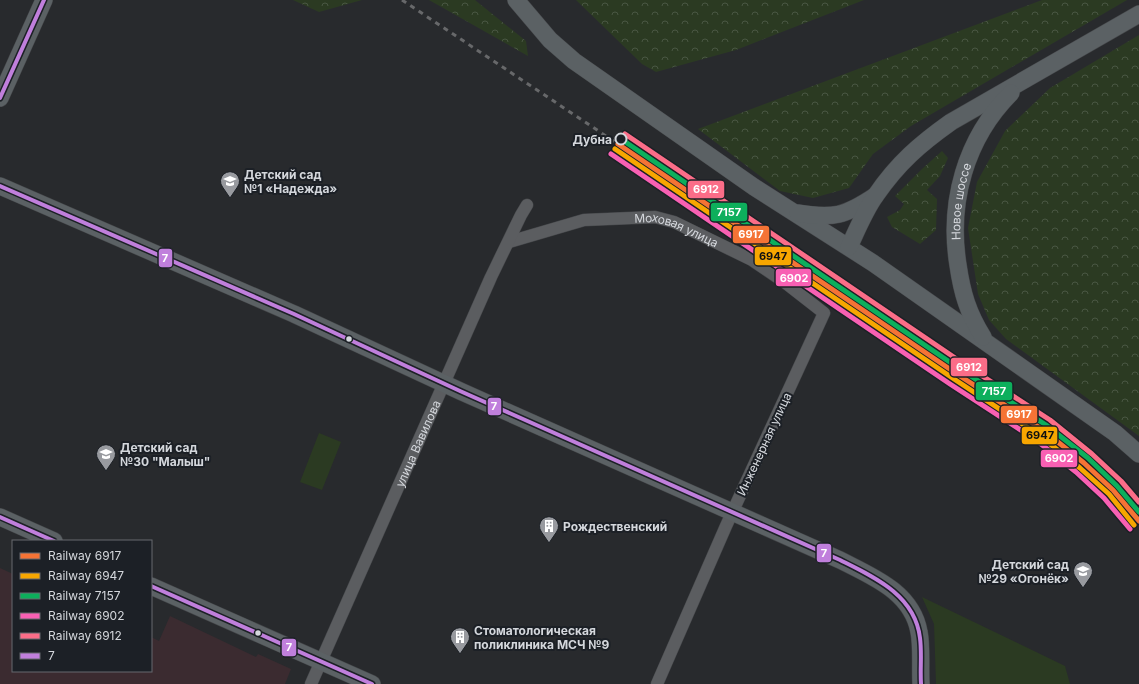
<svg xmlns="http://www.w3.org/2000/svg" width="1139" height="684" font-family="Inter,sans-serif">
<defs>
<pattern id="forest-crowns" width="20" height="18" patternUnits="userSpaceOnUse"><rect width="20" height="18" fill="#2b3a22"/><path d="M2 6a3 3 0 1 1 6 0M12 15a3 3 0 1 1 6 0" fill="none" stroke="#495642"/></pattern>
</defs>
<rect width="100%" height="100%" fill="#282a2d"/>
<path fill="#3b2b30" d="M0,568L13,574V671H151V637L159,641L170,616L256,657L258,654L291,669L285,684H0Z"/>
<path fill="url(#forest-crowns)" d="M293,0H362L319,12Z
M429,0H475L526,41L528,56Z
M576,0H864L736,50L656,72L642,64Z
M1042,0H1127L911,126L873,154L849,188L813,198L780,191L698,129Z
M1139,35V436L1006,339L989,320L978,294L968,228L977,182L1005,131L1050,88Z
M942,151L948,158L940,176L927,190L937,199L936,230L920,244L892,227L887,217L900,210L904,204L895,196L922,169Z"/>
<path fill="#2b3a22" d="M319,433L341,442L322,490L300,482Z
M922,597L1065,666L1070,684H936L934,624Z"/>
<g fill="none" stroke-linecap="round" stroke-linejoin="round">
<g stroke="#444649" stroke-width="13">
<g id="minor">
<path id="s1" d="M509,242L584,220L655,217L674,222L752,260L783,281L824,313L726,526L657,684"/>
<path id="s2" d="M311,684L491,277L521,215L527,205"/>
</g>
</g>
<g stroke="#444649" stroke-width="18">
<g id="secondary">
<path d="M516,0L550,40L574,61L754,187L873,263L1115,433L1139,454"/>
<path d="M0,98L44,0"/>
<path d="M0,186L294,314L460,391L840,560C873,577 912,592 919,632C922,646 920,669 921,684"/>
<path d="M798,213C833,219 845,216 875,196"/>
<path d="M849,247C857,230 865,210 876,195C898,163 920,144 951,122L1139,14"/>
<path id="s3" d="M983,337C968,313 962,293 958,265C948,203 965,139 1011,93"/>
<path d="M0,517L54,541"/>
<path d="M151,586L372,684"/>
</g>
</g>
<use href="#minor" stroke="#5b5d60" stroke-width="12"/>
<use href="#secondary" stroke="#5b6164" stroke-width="17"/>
<path stroke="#67686a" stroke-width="3" stroke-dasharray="5 5" stroke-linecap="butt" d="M402,0L618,144"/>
<g stroke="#1c2026" stroke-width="7">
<path id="bus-1" d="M0,98L44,0
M0,186L294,314L460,391L840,560C874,577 915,595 920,638C922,653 920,669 921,684
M0,517L54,541
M151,586L372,684"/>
</g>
<use href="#bus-1" stroke="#c07fdc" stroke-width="4"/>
<g stroke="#1c2026" stroke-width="8">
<path id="rail-1" d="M618,144L957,374L1043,430L1084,463L1113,490L1139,521"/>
</g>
<g stroke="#1c2026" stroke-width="8">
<path id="rail-2" d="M615,149L954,379L1039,435L1080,468L1109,494L1134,525"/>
</g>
<g stroke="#1c2026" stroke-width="8">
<path id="rail-3" d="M621,139L960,369L1046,425L1088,458L1117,486L1139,512"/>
</g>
<g stroke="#1c2026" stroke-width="8">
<path id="rail-4" d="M611,154L950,384L1036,440L1076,472L1104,498L1130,529"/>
</g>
<g stroke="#1c2026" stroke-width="8">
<path id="rail-5" d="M625,134L964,364L1050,420L1092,454L1121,481L1139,502"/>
</g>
<use href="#rail-1" stroke="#f57335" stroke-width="5"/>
<use href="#rail-2" stroke="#f7a600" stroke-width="5"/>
<use href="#rail-3" stroke="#0daf5c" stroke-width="5"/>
<use href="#rail-4" stroke="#f860b3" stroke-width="5"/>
<use href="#rail-5" stroke="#fb6d88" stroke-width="5"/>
</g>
<defs>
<g id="school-pin" transform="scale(1)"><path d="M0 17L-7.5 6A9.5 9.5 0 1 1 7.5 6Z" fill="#989a9f" stroke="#1c2026"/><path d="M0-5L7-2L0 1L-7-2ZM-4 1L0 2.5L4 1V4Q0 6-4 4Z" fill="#fff"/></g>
<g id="building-pin" transform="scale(1)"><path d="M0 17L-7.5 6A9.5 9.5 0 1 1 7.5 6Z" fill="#989a9f" stroke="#1c2026"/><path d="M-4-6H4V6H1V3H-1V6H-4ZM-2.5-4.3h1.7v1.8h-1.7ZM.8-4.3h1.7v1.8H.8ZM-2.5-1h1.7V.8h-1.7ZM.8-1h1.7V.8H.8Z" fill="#fff"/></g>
</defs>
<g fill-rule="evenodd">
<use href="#school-pin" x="230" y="181"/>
<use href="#school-pin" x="106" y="454"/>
<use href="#building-pin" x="549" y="526"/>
<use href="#school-pin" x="1083" y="571"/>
<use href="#building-pin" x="460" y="637"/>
</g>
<circle fill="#1c2026" stroke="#d4d7dc" stroke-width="2" cx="621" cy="139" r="5.5"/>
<g fill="#d4d7dc" stroke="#1c2026" stroke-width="1.5">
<circle cx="349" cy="339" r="3.5"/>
<circle cx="258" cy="633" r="3.5"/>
</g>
<g text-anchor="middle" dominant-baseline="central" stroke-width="4" stroke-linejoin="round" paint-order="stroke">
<g font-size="12" font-weight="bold" fill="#d4d7dc" stroke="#1c2026" text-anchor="end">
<text x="612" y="139">Дубна</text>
</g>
<g font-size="12" font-weight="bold" fill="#d4d7dc" stroke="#1c2026" text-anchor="start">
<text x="244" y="174">Детский сад<tspan x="244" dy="14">№1 «Надежда»</tspan></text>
<text x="120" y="447">Детский сад<tspan x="120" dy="14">№30 "Малыш"</tspan></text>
<text x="563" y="526">Рождественский</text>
<text x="1069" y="564" text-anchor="end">Детский сад<tspan x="1069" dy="14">№29 «Огонёк»</tspan></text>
<text x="474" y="630">Стоматологическая<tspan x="474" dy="14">поликлиника МСЧ №9</tspan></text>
</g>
<g font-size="12" fill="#d4d7dc" stroke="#1c2026">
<text stroke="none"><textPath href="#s3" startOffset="141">Новое шоссе</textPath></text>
<text stroke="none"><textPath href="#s1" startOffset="173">Моховая улица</textPath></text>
<text stroke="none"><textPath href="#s2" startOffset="263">улица Вавилова</textPath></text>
<text transform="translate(764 444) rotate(-65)">Инженерная улица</text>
</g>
</g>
<g stroke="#1c2026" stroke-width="1.5">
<rect x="687" y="180" width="38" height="19" rx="4" fill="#fb6d88"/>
<rect x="710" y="202" width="38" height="20" rx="4" fill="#0daf5c"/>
<rect x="732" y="225" width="38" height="19" rx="4" fill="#f57335"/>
<rect x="754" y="246" width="38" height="20" rx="4" fill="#f7a600"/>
<rect x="158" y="248" width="15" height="20" rx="4" fill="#c07fdc"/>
<rect x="775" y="268" width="37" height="19" rx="4" fill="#f860b3"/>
<rect x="950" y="357" width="38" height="20" rx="4" fill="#fb6d88"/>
<rect x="975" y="381" width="38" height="20" rx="4" fill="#0daf5c"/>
<rect x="487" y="397" width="15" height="19" rx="4" fill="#c07fdc"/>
<rect x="1000" y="405" width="38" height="19" rx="4" fill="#f57335"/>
<rect x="1021" y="426" width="37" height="19" rx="4" fill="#f7a600"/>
<rect x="1040" y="449" width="38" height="19" rx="4" fill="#f860b3"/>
<rect x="816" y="543" width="16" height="20" rx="4" fill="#c07fdc"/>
<rect x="281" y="638" width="16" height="19" rx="4" fill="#c07fdc"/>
</g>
<g font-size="11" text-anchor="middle" font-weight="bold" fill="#fff">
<text x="706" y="193">6912</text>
<text x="729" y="216">7157</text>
<text x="751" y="238">6917</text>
<text x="165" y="262">7</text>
<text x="794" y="282">6902</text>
<text x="969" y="371">6912</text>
<text x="994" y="395">7157</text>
<text x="494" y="410">7</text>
<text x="1019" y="418">6917</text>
<text x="1059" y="462">6902</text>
<text x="824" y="557">7</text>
<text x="289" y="651">7</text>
</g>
<g font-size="11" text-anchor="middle" font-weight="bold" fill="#111">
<text x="773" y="260">6947</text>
<text x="1040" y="439">6947</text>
</g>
<rect x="12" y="540" width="140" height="132" fill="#1c2026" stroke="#66696f"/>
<rect x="20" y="553" width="20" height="6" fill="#f57335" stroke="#66696f"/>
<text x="48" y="560" font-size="12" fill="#d4d7dc">Railway 6917</text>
<rect x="20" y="573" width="20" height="6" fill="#f7a600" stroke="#66696f"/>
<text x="48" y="580" font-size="12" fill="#d4d7dc">Railway 6947</text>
<rect x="20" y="593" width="20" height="6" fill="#0daf5c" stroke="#66696f"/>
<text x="48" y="600" font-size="12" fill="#d4d7dc">Railway 7157</text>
<rect x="20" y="613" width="20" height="6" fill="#f860b3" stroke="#66696f"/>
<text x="48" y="620" font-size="12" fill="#d4d7dc">Railway 6902</text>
<rect x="20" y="633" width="20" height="6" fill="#fb6d88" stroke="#66696f"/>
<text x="48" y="640" font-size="12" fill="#d4d7dc">Railway 6912</text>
<rect x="20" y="653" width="20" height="6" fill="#c07fdc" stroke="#66696f"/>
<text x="48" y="660" font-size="12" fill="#d4d7dc">7</text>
</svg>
